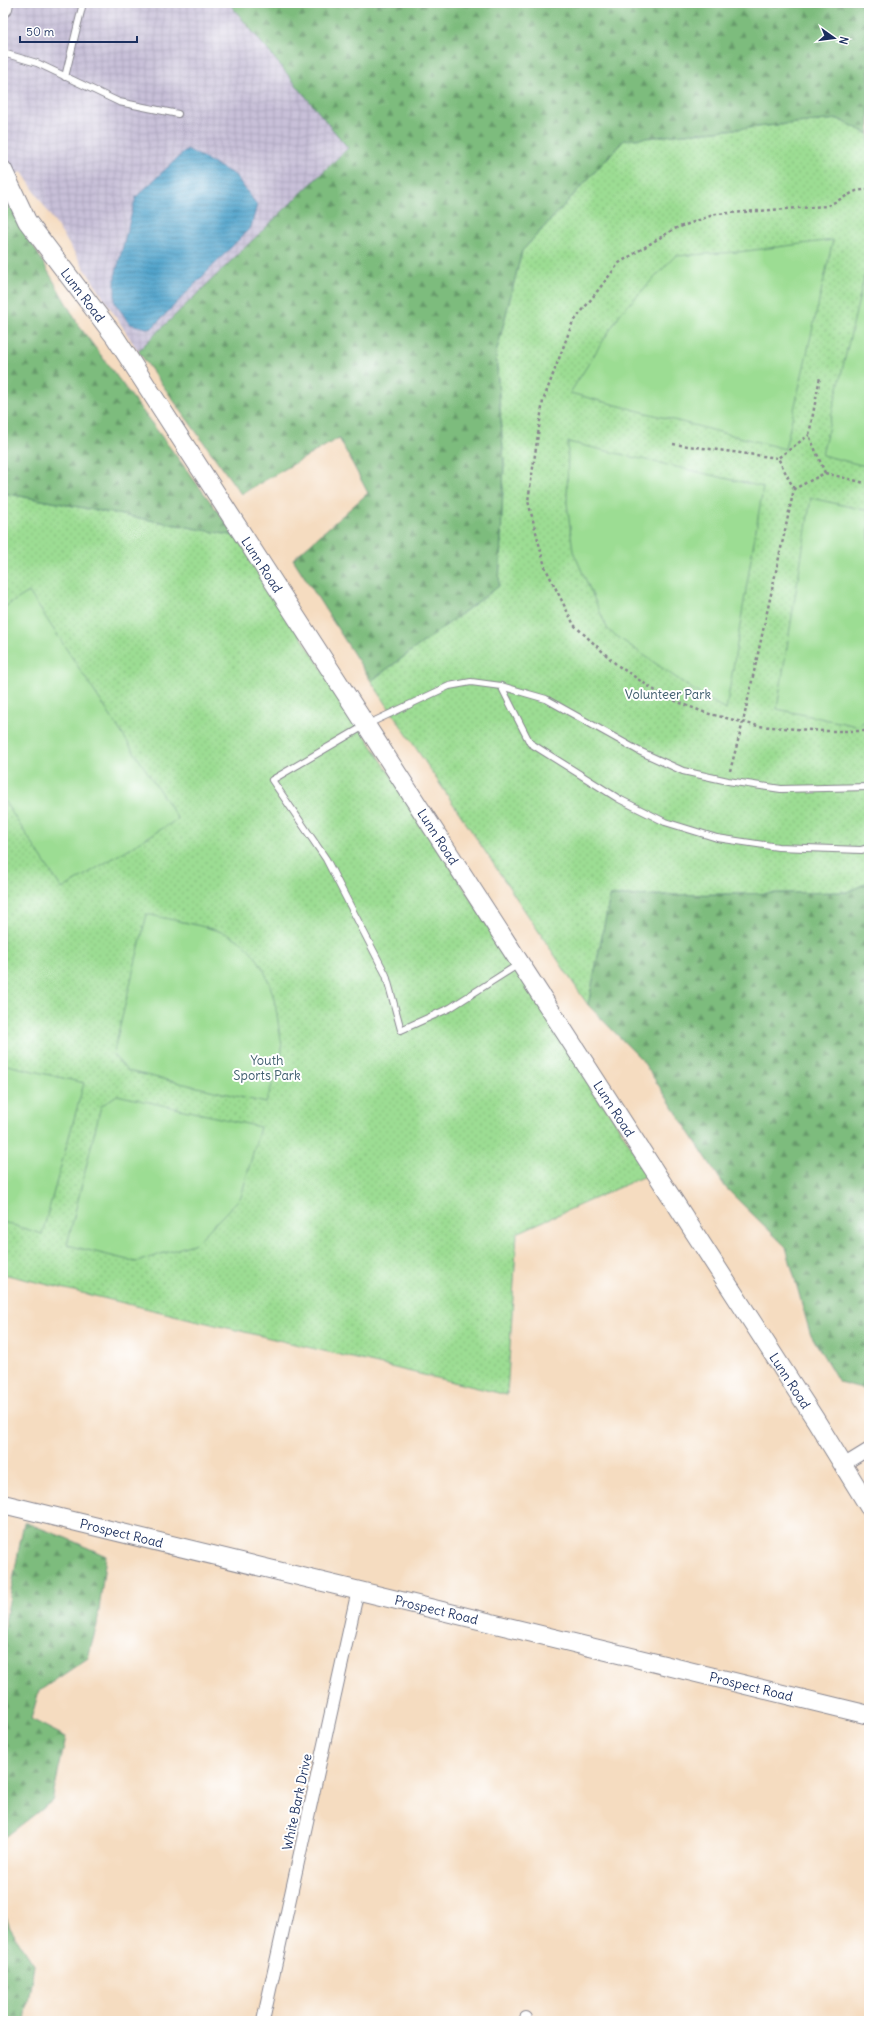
<svg xmlns="http://www.w3.org/2000/svg" width="872" height="2024" font-family="Delius,sans-serif">
<defs>
<pattern id="industrial-grid" width="8" height="8" patternUnits="userSpaceOnUse"><rect width="8" height="8" fill="#c8c0d8"/><path d="M0 4h8M4 0v8" fill="none" stroke="#aba5bc"/></pattern>
<pattern id="green-dots" width="8" height="8" patternUnits="userSpaceOnUse"><rect width="8" height="8" fill="#9cdd93"/><path d="M2 2h.1M6 6h.1" fill="none" stroke="#86be81" stroke-width="1.8" stroke-linecap="round"/></pattern>
<pattern id="forest-firs" width="22" height="20" patternUnits="userSpaceOnUse"><rect width="22" height="20" fill="#7dbc7d"/><path d="M5 1l3.5 6h-7zM16 11l3.5 6h-7z" fill="#66996a"/></pattern>
<pattern id="water-rules" width="6" height="5" patternUnits="userSpaceOnUse"><rect width="6" height="5" fill="#4fa3cb"/><path d="M0 2.5h6" fill="none" stroke="#4185a8"/></pattern>
</defs>
<rect width="100%" height="100%" fill="#fff"/>
<filter id="ink" filterUnits="userSpaceOnUse"><feTurbulence type="fractalNoise" baseFrequency=".025" numOctaves="2"/><feDisplacementMap in="SourceGraphic" scale="8" xChannelSelector="R" yChannelSelector="G"/><feConvolveMatrix kernelMatrix="1 2 1 2 8 2 1 2 1" color-interpolation-filters="sRGB"/></filter>
<filter id="wash" filterUnits="userSpaceOnUse"><feTurbulence type="fractalNoise" baseFrequency=".012" numOctaves="4" result="noise"/><feDisplacementMap in="SourceGraphic" scale="16" xChannelSelector="R" yChannelSelector="G"/><feGaussianBlur stdDeviation="0.9" result="paint"/><feColorMatrix in="noise" values="0 0 0 0 0 0 0 0 0 0 0 0 0 0 0 0 0 1.4 0 .05"/><feComposite in="paint" operator="in"/></filter>
<g filter="url(#wash)">
<rect width="100%" height="100%" fill="#f5dcc0"/>
<path fill="url(#industrial-grid)" d="M3,3H229L348,148L138,351L22,172L3,179Z"/>
<path fill="url(#green-dots)" stroke="#5c8678" d="M838,119L869,134V882L847,892L610,896L588,1005L371,681L499,586L504,463L496,354L522,251L624,140Z
M3,493L236,536L649,1174L517,1233L507,1395L3,1274Z"/>
<path fill="url(#forest-firs)" stroke="#4c766e" d="M229,3H869V134L838,119L624,140L522,251L496,354L504,463L499,586L371,681L293,559L368,493L339,438L241,494L138,351L348,148Z
M3,192L79,326L236,536L3,493Z
M869,882V1390L839,1382L810,1333L786,1247L726,1188L642,1060L588,1005L610,896L847,892Z
M24,1522L66,1538L106,1556L97,1625L88,1658L39,1691L31,1719L66,1737L52,1801L3,1839V1633Z
M3,1909L10,1928L34,1965L25,2021H3Z"/>
<path fill="#9cdd93" stroke="#5c8678" d="M833,240L785,449L570,393L620,314L675,256L738,252Z
M869,257V467L822,455Z
M568,442L763,487L726,710L695,691L608,630L573,551L567,503Z
M811,498L869,511V719L857,726L777,709Z
M29,592L178,819L62,889L3,799V608Z
M147,914C169,920 217,927 235,938C266,957 275,995 279,1029C280,1035 282,1043 282,1050C281,1063 270,1089 266,1103L128,1071L113,1055Z
M3,1064L84,1083L42,1234L3,1222Z
M117,1095L260,1127L241,1197L196,1243L136,1262L67,1245L101,1106Z"/>
<path fill="url(#water-rules)" stroke="#356994" d="M187,149L235,175L257,205L251,227L151,329L130,324L115,303V276L136,197Z"/>
</g>
<g filter="url(#ink)">
<g fill="none" stroke-linecap="round" stroke-linejoin="round">
<g stroke="#88868f" stroke-width="8">
<path id="lane" d="M3,53L37,63L119,102L178,114
M65,77L83,3
M501,686L530,743L619,799L665,822L717,838L778,847L861,850L869,848
M519,964L450,1008L401,1030L386,975L326,859L272,780L366,725L449,686L471,682L501,686L546,699L639,751L683,771L728,781L781,789L869,787"/>
</g>
<g stroke="#88868f" stroke-width="14">
<path id="street" d="M843,1465L869,1449
M263,2021L358,1590
M526,2021V2018"/>
</g>
<g stroke="#88868f" stroke-width="20">
<g id="secondary">
<path d="M3,8L4,3"/>
<path id="s1" d="M3,170L27,221L115,337L815,1419L869,1507"/>
<path id="s2" d="M3,1504L869,1715"/>
</g>
</g>
<path stroke="#88868f" stroke-width="2.5" stroke-dasharray="3 3" stroke-linecap="butt" d="M869,189L856,191L827,206L716,214L674,229L619,263L572,324L543,401L528,501L545,567L574,625L617,665L663,696L706,713L758,726L823,731H869
M673,444L778,458
M825,473L869,484
M794,489L778,458L809,435
M730,771L743,722L794,489L825,473L809,435L820,377"/>
<use href="#lane" stroke="#fff" stroke-width="6"/>
<use href="#street" stroke="#fff" stroke-width="12"/>
<use href="#secondary" stroke="#fff" stroke-width="18"/>
</g>
</g>
<g text-anchor="middle" dominant-baseline="central" stroke-width="4" stroke-linejoin="round" paint-order="stroke">
<g font-size="13" fill="#1b2f5e" stroke="#fff">
<text stroke="none"><textPath href="#s1" startOffset="149">Lunn Road</textPath></text>
<text stroke="none"><textPath href="#s1" startOffset="473">Lunn Road</textPath></text>
<text stroke="none"><textPath href="#s1" startOffset="797">Lunn Road</textPath></text>
<text stroke="none"><textPath href="#s1" startOffset="1121">Lunn Road</textPath></text>
<text stroke="none"><textPath href="#s1" startOffset="1445">Lunn Road</textPath></text>
<text stroke="none"><textPath href="#s2" startOffset="122">Prospect Road</textPath></text>
<text stroke="none"><textPath href="#s2" startOffset="446">Prospect Road</textPath></text>
<text stroke="none"><textPath href="#s2" startOffset="770">Prospect Road</textPath></text>
<text transform="translate(297 1802) rotate(-78)">White Bark Drive</text>
</g>
<g font-size="13" fill="#3b5a6b" stroke="#fff">
<text x="668" y="694">Volunteer Park</text>
<text x="267" y="1060">Youth<tspan x="267" dy="15">Sports Park</tspan></text>
</g>
</g>
<rect width="872" height="2024" fill="none" stroke="#fff" stroke-width="16"/>
<g transform="translate(834 38) rotate(104)" stroke="#ffffff" stroke-width="3" paint-order="stroke">
<path d="M0-3L7 15L0 10L-7 15Z" fill="#1b2f5e"/>
<text y="-6" font-size="11" font-weight="bold" text-anchor="middle" fill="#1b2f5e">N</text>
</g>
<path d="M20 36v6h117v-6" fill="none" stroke="#1b2f5e" stroke-width="2"/>
<text x="26" y="36" font-size="12" fill="#1b2f5e" stroke="#ffffff" stroke-width="3" paint-order="stroke">50 m</text>
</svg>
